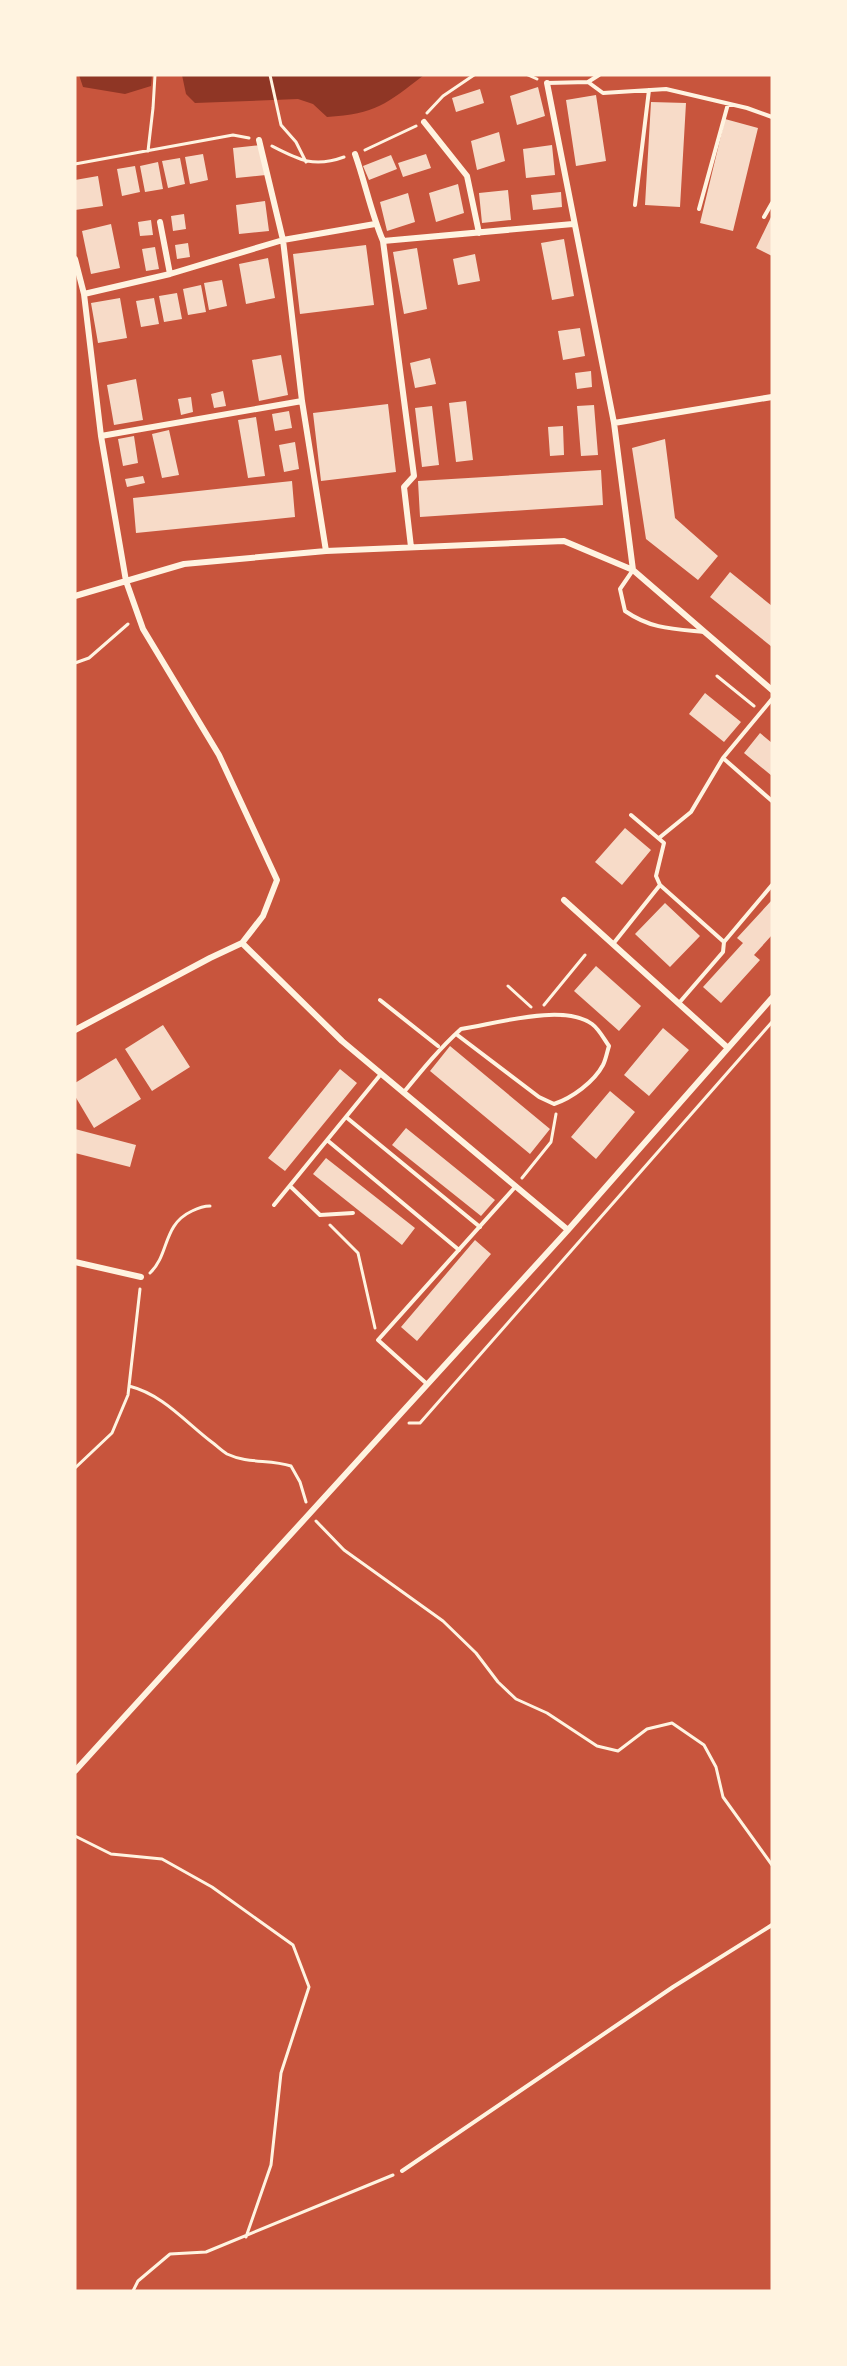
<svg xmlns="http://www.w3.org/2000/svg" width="847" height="2366" font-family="'DejaVu Sans',sans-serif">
<rect width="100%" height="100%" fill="#c8553d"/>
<path fill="#8f3625" d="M79,75H152L151,86L125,94L83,87Z
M182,75H424C386,104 376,114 327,117L313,104L298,99L195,103L186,94Z"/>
<path fill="#f7dbc8" d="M538,87L545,116L517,125L510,96Z
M480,89L484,103L456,112L452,98Z
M596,95L606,161L576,166L566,100Z
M651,102L686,103L680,207L645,205Z
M725,119L758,128L733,231L700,223Z
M499,132L505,161L477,170L471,141Z
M262,145L266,175L236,178L233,148Z
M552,145L555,175L526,178L523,149Z
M203,154L208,180L190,184L185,157Z
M426,154L431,168L403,177L398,163Z
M391,155L397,169L369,180L363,166Z
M180,158L185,184L168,188L162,161Z
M158,162L163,189L145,192L140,166Z
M135,166L140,192L122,196L117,169Z
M98,176L103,206L75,210V180Z
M458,184L464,213L436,222L429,193Z
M508,190L511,220L482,223L479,193Z
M561,192L562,207L533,210L531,195Z
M408,193L415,222L387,231L380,202Z
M265,201L269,231L239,234L236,205Z
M184,214L186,229L173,231L171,216Z
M772,215V256L756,248Z
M151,220L153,235L140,236L138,222Z
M111,224L120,268L91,274L82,231Z
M564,239L574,296L552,300L541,243Z
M188,243L190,257L177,259L175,245Z
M366,245L374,305L300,314L293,254Z
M155,247L159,269L146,271L142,249Z
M417,248L427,309L404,314L393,252Z
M475,254L480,281L458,285L453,259Z
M268,258L275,298L246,304L239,264Z
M222,280L227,306L209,310L204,283Z
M201,285L206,312L188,315L183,289Z
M177,293L182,319L164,322L159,296Z
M120,298L127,338L98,343L91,303Z
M154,298L159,324L141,327L136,301Z
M580,328L585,356L563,360L558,331Z
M281,355L288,395L259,401L252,360Z
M430,358L436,384L415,388L410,363Z
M591,371L592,387L577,389L575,373Z
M136,379L143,420L114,425L107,385Z
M223,391L226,406L214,408L211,394Z
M191,397L193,412L181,415L178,399Z
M466,401L473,460L456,462L449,403Z
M388,404L396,472L321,481L313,413Z
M594,405L598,455L581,456L577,406Z
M432,406L439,465L422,467L415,408Z
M289,411L292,428L275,431L272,414Z
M256,417L265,476L248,478L238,420Z
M563,426L564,455L550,456L548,427Z
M169,430L179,475L162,478L152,434Z
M134,436L138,463L123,466L118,439Z
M665,439L675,518L718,556L698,580L646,539L632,448Z
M295,442L299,469L284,472L279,445Z
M601,470L603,505L420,517L418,481Z
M143,476L145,483L127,487L125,479Z
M292,481L295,517L136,533L133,498Z
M730,572L772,606V647L710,597Z
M705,693L741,722L724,742L689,714Z
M760,733L772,743V776L744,753Z
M625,828L651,850L622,885L595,862Z
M772,900V935L754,955L760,960L721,1003L703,987L743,943L737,938Z
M665,903L700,936L670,967L635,934Z
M596,966L641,1006L619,1031L574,991Z
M163,1025L190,1067L152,1091L125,1049Z
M663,1028L689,1050L649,1096L624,1075Z
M450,1046L550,1129L530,1154L430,1071Z
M116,1058L141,1099L94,1128L75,1096V1083Z
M340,1069L357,1083L285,1171L268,1158Z
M610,1091L635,1112L596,1159L571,1137Z
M406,1128L495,1200L481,1216L392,1145Z
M75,1129L136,1145L130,1167L75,1153Z
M326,1158L415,1228L402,1245L313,1174Z
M475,1240L491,1254L417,1341L401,1327Z"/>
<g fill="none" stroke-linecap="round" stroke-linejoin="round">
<path stroke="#fff3e0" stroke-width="3" d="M270,75L281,125L296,142L306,162
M528,75L537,79
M427,113L443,96L474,75
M272,146C299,160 314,168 344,157
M365,150L416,126
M148,151L153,108L155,75
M75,164L233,135L249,138
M75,663L89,658L128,624
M717,676L754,706
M508,986L531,1007
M544,1005L585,955
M522,1178L551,1142L556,1114
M330,1225L358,1253L375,1328
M150,1273C170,1254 162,1225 192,1211C198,1208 203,1206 210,1206
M129,1386C164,1395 185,1422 213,1443C217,1446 222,1451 227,1454C248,1464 270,1459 291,1466L300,1482L306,1502
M409,1423H420L772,1022
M75,1468L112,1433L128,1395L140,1289
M316,1521L344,1550L443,1621L476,1653L498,1682L516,1699L547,1713L597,1746L618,1751L647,1729L672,1723L704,1745L716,1767L723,1797L772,1865
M75,1836L111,1854L162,1859L212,1887L293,1945L309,1987L281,2073L271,2165L246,2237
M133,2291L138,2281L170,2254L206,2252L393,2175"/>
<path stroke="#fff3e0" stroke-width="4" d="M588,82L603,93L666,89L747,108L772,117
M547,83L588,82L599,75
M635,205L649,90
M699,209L728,104
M764,217L772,203
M633,570L620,589L625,611C651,629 673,629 704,632
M723,758L772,801
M631,815L664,843L656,876L660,885L724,942L772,885
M659,838L691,812L723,758L772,699
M613,944L660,885
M380,1000L438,1046
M679,1003L723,952L724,942
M404,1092C422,1070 440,1048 461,1029C495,1024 563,1003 592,1024C599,1029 604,1039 609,1046C607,1052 606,1059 603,1065C594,1082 572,1098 554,1104L539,1097L456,1034
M346,1117L480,1227
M327,1140L459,1250
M290,1186L320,1215L353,1213
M274,1205L381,1074
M427,1384L378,1340L516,1186
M402,2171L673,1987L772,1925"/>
<path stroke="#fff3e0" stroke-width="6" d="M547,83L614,423L633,570
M424,122L467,176L479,233
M259,140L283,240L302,401L326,551
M355,154C365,182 371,213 383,241L414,476L404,487L411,547
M160,222L170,274
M383,241L573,224
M75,259L84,294L101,436L126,581L143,629L219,755L277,880L263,916L242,943L210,958L75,1030
M84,294L170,274L283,240L375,224
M614,423L772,397
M101,436L302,401
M75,596L184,564L326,551L564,541L633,570L772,690
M564,900L728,1048
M242,943L342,1041L568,1230
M75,1262L141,1277
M75,1771L568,1230L772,998"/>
</g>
<rect width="847" height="2366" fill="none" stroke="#fff3e0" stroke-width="153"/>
</svg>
